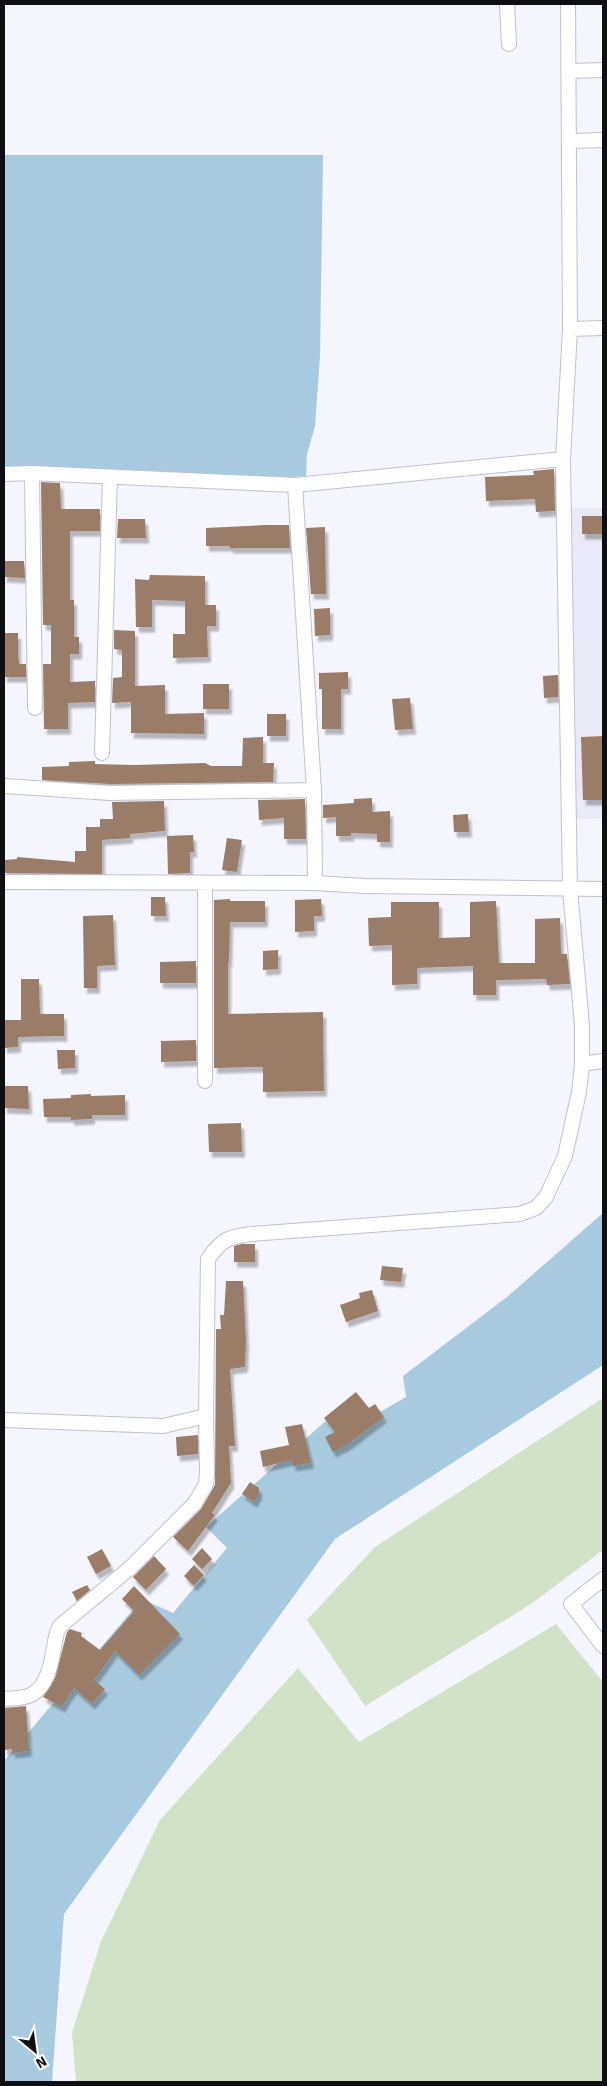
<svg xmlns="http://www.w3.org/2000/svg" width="607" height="2086" font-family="Signika,sans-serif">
<defs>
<filter id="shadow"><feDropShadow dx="3" dy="5.5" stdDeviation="1" flood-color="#0004"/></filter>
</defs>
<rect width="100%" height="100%" fill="#f5f5fe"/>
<path fill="#e9e9f8" d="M569,508H603V818L575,819Z"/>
<path fill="#d1e2c8" d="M603,1398V1550L531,1604L365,1706L307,1620L375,1547Z
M556,1624L603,1682V2082H76L72,2033L101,1941L160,1820L298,1668L359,1742Z"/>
<path fill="#a8cade" d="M4,155H323L320,356L315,426L307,454L306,476L248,480L4,466Z
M603,1213V1365L335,1539L64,1914L52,2082H4V1761L142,1599L173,1613L227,1548L206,1527L347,1402L375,1415L406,1397L403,1376L507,1297Z"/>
<path fill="#997d68" filter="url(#shadow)" d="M554,469L555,511L536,512L535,499L486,501L485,477L534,475L533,471Z
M41,482L60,483L61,509H100V531H70V600H74V637H79V654H70V682L95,681V702L68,703V729H44L43,664H51V625H43Z
M582,516H603V534H582Z
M118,519H145L146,538H117Z
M265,525H289L290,548H230V546H206V528Z
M325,527L326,594H311L306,528Z
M4,561H24L25,578L4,577Z
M150,575L205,576V605H216V626H207L208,657L173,658V634H185V601L152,600V627H136L135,579L149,580Z
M330,608V635L315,636L314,609Z
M114,630L135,631V686L165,685V714L204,713V734L131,733V702L112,703L113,678L122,677V650L114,649Z
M4,633H18V659H19V664H26V677H4Z
M348,672V689H341V729H322V689H319V673Z
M558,675V697L544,698L543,676Z
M203,684H229V709H203Z
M410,698L413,729L395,730L392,699Z
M267,714H286V736H267Z
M603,736V800H583L581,737Z
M263,737V763H274L273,782L110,784L42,780V767L69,766V762L95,761V764L134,765L205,763L211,766H242L243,738Z
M372,798V812L390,811V842H377V834L351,833V836H336V817L323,818V805L354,803V799Z
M305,799L306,839H284V818L259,820L258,800Z
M164,801L165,831L130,834V838L102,840V874L4,873V860L17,859V857L75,862V851H86V827H100V819H113L112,802Z
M468,814L469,832H454L453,815Z
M193,835L194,852H190V873L168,874L167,836Z
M227,838L242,840L237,872L222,870Z
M151,897H165L166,916H151Z
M230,899V901H265V922H230L229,962H228V1014L323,1012L324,1091L263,1092V1067L214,1068V900Z
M321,899L322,916H314V931L295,932V900Z
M496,901L499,963H535V919L560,918L561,954H567L570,984L547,985L546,979L496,980V995H473V966L417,968V984L392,985V945L369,946L368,918L391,917V902H439V938L470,937V902Z
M113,915L115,965L97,966V988H84L83,916Z
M278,950V969L263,970V951Z
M196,961V983H160V962Z
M21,979H39L40,1014H64V1036L18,1037V1047L4,1048V1020H21Z
M196,1040V1061L161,1062V1041Z
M57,1050H75V1068L58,1069Z
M4,1086H28L29,1109L4,1108Z
M91,1094V1096L125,1095V1115H92V1119L71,1120V1117H44L43,1099L71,1098V1095Z
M241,1123L242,1152H209L208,1124Z
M242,1244H255V1262H234V1246Z
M382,1266L403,1268L401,1282L380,1280Z
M226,1281H243L246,1341L245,1367L230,1369L235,1446H229L231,1483L212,1513L215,1515L188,1551L173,1537L201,1509L215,1485L216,1329H221L220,1315H224Z
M372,1290L378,1311L346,1322L340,1305L360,1298L359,1293Z
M356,1392L369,1408L375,1404L384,1417L347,1445L333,1452L325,1437L335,1432L324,1418Z
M302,1424L311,1463L293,1466L292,1460L263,1467L260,1451L289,1445L285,1427Z
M198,1435V1454L177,1456L176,1437Z
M250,1482L259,1488V1494L254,1502L242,1494Z
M202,1548L212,1559L202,1569L192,1559Z
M102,1549L111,1566L96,1574L87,1557Z
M154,1556L166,1569L146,1590L133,1577Z
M194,1565L204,1575L194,1586L184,1576Z
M87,1585L90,1590L77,1601L72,1592Z
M134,1586L180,1634L139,1675L115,1651L94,1680L105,1689L92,1704L74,1688L62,1707L43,1697L55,1678L67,1632L70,1629L82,1633L81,1636L100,1650L134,1611L122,1599Z
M26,1706L29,1751L12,1753V1749L4,1750V1708Z"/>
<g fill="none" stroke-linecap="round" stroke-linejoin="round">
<g stroke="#c1c1cc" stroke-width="16">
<path id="street" d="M507,4L509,44
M569,71L603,70
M570,141L603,140
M570,329L603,328
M32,473L35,708
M4,474L32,473L295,485L563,459
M295,485L314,790L315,883
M102,753L110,477
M4,786L110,793L314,790
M4,882L315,883L365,886L603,889
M582,1064L603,1061
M205,1081V883
M4,1420L163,1426L206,1416L208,1259C222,1239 228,1237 251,1234L520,1214L536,1208L546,1197L565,1156L579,1092L582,1064V1025L570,889L563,459L570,329L568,4
M603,1579L571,1604L603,1646
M4,1699C12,1698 23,1699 31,1695C52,1684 52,1652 57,1632L60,1626L130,1568L195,1503L206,1484L207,1473L206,1416"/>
</g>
<use href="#street" stroke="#fff" stroke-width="14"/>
</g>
<rect width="607" height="2086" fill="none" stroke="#0f0f13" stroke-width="10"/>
<g transform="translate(35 2051) rotate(151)" stroke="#ffffff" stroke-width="4" paint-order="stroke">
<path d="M0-4L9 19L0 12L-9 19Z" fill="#0f0f13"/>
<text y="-8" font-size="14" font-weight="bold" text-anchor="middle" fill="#0f0f13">N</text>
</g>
</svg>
